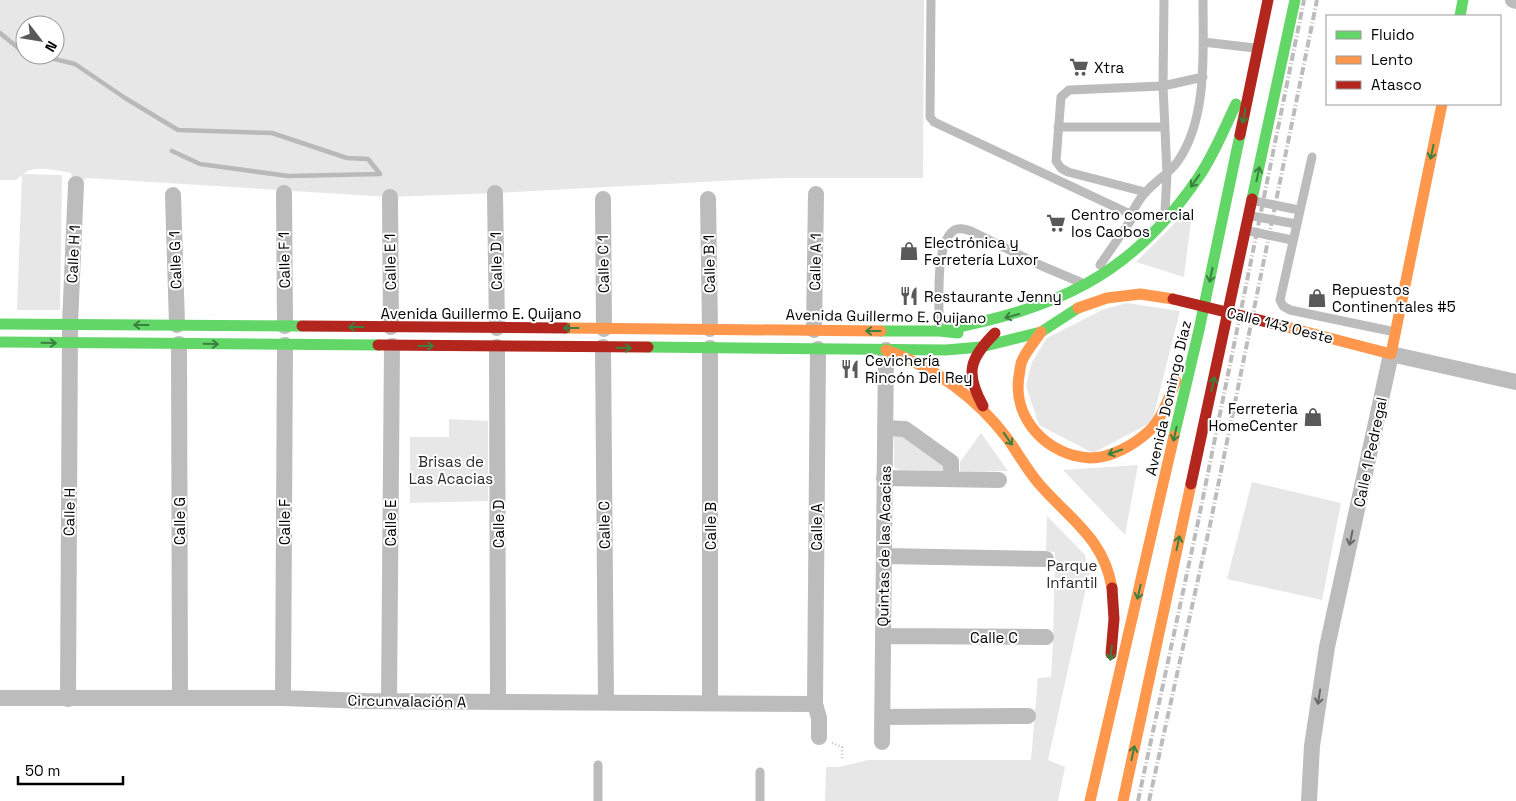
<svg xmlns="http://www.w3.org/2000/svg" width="1516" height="801" font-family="'Space Grotesk',sans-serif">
<rect width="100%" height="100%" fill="#fff"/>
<path fill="#e7e7e7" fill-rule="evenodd" d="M0,0H924L923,178H779L495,193L390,197L87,178L76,184V198L71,173C57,171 35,164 23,174L62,175L60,310H17L22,175L16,180H0ZM25,25H55V55H25Z
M1193,205L1184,277L1136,262Z
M1127,303L1180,311L1152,422L1093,453L1039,425L1026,386L1032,362L1047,338L1104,309Z
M449,419L488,421V501L410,503V437H449Z
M981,433L1008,471H960V462Z
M896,435L907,436L946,465V471L900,470L894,467V437Z
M1138,465L1125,535L1063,470Z
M1252,482L1341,503L1322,600L1227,579Z
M1047,516L1085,555L1089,574L1048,760L1065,767L1058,801H825L826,767H838L869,760H1031L1038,678L1051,677L1053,644L1055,552L1046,551Z"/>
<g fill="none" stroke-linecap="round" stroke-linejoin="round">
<path stroke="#b9b9b9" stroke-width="4.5" d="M0,33L22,51L25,52
M38,55L75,64L125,98L178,130L272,133L347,158L368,159L380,174L288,176L200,164L172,151"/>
<path stroke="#c2c2c2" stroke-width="2.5" stroke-dasharray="1 2.5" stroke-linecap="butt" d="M832,743L842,747V759"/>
<path stroke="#bcbcbc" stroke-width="9" d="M931,0L930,117L934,122L1128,213L1131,220L1100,265
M1164,0L1163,86L1167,174L1165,212
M1203,42L1255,48
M1058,127H1165
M1312,157L1280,300L1283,306L1290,310L1395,332
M1145,192L1068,172L1061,168L1056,161L1061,97L1069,90L1163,86L1203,77
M1255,201L1299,210
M1130,215C1135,208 1139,199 1145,193C1155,181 1169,174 1178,161C1208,118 1203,50 1203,0
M1252,216L1296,224
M1249,231L1292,240
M939,330C940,306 934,246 953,231C958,227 965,229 971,231L1042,266L1080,282
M598,801V765
M760,801V772"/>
<path stroke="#bcbcbc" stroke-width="16" d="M1513,0L1516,1
M284,193L285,326
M495,193L497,328
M173,195L177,325
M390,197L391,327
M603,199L604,329
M708,199L710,329
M814,330L816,194
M179,344L180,698
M497,347L498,702
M603,347L606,702
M818,349L815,704L819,718V737
M885,428L905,429L951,462V479
M884,478L999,480
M884,556L1046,559
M883,636L1046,637
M0,698H283L366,701L815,704
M283,698L285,345
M68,699L70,324L76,184
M389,701L392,346
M710,703V348
M882,717L1028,716
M882,742L886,350
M1309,801L1312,746L1327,647L1391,354L1516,382"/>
<path stroke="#63d668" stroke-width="11" d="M1460,16L1463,0
M1252,199L1295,0
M0,324L302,326
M881,331H939L958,333
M939,331C1054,309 1130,278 1198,178C1214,155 1224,129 1236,104
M0,342L378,345
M648,347L946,350L981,347L1041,332L1078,308
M1174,436L1199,330L1240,135"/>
<path stroke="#ff974d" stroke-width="11" d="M1078,308L1107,298L1140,294L1173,299
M1279,325L1391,354L1442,104
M565,328L881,331
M1041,332C1035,341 1026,351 1022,361C1020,365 1020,371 1019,376C1012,419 1048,456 1090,458C1111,458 1134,445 1149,431C1162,419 1169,397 1176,381
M886,350C936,368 975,396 1007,438C1018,453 1027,470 1040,485C1070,519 1104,539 1112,588
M1090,801L1174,436
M1123,801L1191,484"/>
<path stroke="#b3261e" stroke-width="11" d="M1240,135L1268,0
M302,326L565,328
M378,345L648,347
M983,406C965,373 969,359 995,333
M1191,484L1252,199
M1111,654L1114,619L1112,588"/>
<path stroke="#bcbcbc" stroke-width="4" stroke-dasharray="8 2.5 1 2.5" stroke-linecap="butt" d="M1138,801L1198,522L1304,0
M1149,801L1210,525L1317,0"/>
<path stroke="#b3261e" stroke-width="11" d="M1173,299L1279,325"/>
</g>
<defs><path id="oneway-shaft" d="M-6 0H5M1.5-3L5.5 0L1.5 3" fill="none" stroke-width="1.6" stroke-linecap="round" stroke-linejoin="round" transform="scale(1.25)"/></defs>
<g stroke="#3b803e">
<use href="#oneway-shaft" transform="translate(1244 116) rotate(102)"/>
<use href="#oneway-shaft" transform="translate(1432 152) rotate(102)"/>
<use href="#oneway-shaft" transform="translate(1258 174) rotate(-78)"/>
<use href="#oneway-shaft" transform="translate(1195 181) rotate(125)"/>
<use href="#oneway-shaft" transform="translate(1211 275) rotate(102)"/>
<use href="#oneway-shaft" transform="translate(1012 316) rotate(164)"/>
<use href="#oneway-shaft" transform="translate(141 325) rotate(-180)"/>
<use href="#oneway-shaft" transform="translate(356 327) rotate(-180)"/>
<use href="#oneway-shaft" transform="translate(571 328) rotate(-180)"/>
<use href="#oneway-shaft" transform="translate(873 331) rotate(-180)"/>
<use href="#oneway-shaft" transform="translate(49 343) rotate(1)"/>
<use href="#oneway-shaft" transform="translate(211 344) rotate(1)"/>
<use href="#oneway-shaft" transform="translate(426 346)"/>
<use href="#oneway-shaft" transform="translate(624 348) rotate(1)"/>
<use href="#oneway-shaft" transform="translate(1213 384) rotate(-78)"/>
<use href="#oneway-shaft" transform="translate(1175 434) rotate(103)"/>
<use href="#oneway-shaft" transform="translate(1008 439) rotate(55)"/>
<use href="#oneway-shaft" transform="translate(1115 452) rotate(161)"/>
<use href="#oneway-shaft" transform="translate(1178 543) rotate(-78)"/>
<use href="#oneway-shaft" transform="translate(1139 592) rotate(103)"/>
<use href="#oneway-shaft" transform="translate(1111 653) rotate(96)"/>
<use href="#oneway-shaft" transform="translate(1133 753) rotate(-78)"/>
</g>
<g stroke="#676767">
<use href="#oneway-shaft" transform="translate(1351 538) rotate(102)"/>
<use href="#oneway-shaft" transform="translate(1319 697) rotate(99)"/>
</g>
<defs>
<g id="supermarket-bare" transform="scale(1.5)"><path d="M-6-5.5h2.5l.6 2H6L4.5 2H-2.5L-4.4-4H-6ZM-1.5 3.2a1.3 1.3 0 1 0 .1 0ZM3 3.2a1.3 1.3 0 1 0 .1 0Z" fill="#595959" stroke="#fff" stroke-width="2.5" paint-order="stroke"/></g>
<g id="shop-bare" transform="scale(1.5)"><path d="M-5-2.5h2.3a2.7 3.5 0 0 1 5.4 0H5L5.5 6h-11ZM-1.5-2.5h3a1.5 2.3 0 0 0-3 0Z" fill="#595959" stroke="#fff" stroke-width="2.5" paint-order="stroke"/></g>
<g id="restaurant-bare" transform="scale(1.5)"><path d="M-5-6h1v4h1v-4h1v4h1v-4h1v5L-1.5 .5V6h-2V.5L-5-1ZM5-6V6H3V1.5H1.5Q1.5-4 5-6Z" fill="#595959" stroke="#fff" stroke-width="2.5" paint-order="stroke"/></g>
</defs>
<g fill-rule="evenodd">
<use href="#supermarket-bare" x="1079" y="67"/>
<use href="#supermarket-bare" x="1056" y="223"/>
<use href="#shop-bare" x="909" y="251"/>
<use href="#restaurant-bare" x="909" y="296"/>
<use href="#shop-bare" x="1317" y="298"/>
<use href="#restaurant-bare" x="850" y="369"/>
<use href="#shop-bare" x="1313" y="417"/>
</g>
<g text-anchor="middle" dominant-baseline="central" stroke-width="4" stroke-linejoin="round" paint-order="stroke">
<g font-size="15" fill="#000" stroke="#fff" text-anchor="start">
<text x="1094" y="67">Xtra</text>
<text x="1071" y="214">Centro comercial<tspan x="1071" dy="17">los Caobos</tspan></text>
<text x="924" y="242">Electrónica y<tspan x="924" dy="17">Ferretería Luxor</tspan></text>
<text x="1332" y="289">Repuestos<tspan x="1332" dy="17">Continentales #5</tspan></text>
<text x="924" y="296">Restaurante Jenny</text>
<text x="865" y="360">Cevichería<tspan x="865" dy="17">Rincón Del Rey</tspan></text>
<text x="1298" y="408" text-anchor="end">Ferreteria<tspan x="1298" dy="17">HomeCenter</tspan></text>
</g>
<g font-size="15" fill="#000" stroke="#fff">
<text transform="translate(73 254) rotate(-87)">Calle H 1</text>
<text transform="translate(175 260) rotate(-92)">Calle G 1</text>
<text transform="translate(284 260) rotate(-91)">Calle F 1</text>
<text transform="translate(496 261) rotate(-91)">Calle D 1</text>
<text transform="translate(390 262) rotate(-91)">Calle E 1</text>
<text transform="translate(815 262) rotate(-89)">Calle A 1</text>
<text transform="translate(603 264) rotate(-91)">Calle C 1</text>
<text transform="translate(709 264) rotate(-91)">Calle B 1</text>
<text x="481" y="313">Avenida Guillermo E. Quijano</text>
<text transform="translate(886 316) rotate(1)">Avenida Guillermo E. Quijano</text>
<text transform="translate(1280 325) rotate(14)">Calle 143 Oeste</text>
<text transform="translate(1168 398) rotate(-77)">Avenida Domingo Díaz</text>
<text transform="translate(1370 452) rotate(-78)">Calle 1 Pedregal</text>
<text transform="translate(69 512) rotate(-89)">Calle H</text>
<text transform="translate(179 521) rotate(-90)">Calle G</text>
<text transform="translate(284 522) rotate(-90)">Calle F</text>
<text transform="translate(390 523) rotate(-90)">Calle E</text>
<text transform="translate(498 524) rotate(-90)">Calle D</text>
<text transform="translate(604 525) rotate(-91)">Calle C</text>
<text transform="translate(710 526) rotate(-90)">Calle B</text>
<text transform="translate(816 527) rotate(-90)">Calle A</text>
<text transform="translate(884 546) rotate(-89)">Quintas de las Acacias</text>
<text x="994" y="637">Calle C</text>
<text transform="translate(407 701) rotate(1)">Circunvalación A</text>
</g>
<g font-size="15" fill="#2b2b2b" stroke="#fff">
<text x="451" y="461">Brisas de<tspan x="451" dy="17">Las Acacias</tspan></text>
<text x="1072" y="565">Parque<tspan x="1072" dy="17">Infantil</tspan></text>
</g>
</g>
<rect x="1326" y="15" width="175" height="90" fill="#ffffff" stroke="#999999"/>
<rect x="1336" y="31" width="25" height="8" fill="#63d668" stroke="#999999"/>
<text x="1371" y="40" font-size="15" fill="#000000">Fluido</text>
<rect x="1336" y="56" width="25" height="8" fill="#ff974d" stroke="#999999"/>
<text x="1371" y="65" font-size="15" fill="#000000">Lento</text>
<rect x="1336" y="81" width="25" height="8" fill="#b3261e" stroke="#999999"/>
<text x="1371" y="90" font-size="15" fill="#000000">Atasco</text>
<g transform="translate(40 40) rotate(121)"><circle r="24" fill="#ffffff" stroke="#999999"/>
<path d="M0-4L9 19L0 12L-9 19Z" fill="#595959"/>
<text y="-8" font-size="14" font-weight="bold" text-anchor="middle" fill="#000000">N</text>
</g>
<path d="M18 776v8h105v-8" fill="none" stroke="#000000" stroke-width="2.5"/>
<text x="25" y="776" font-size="15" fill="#000000" stroke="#ffffff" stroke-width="4" paint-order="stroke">50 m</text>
</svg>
